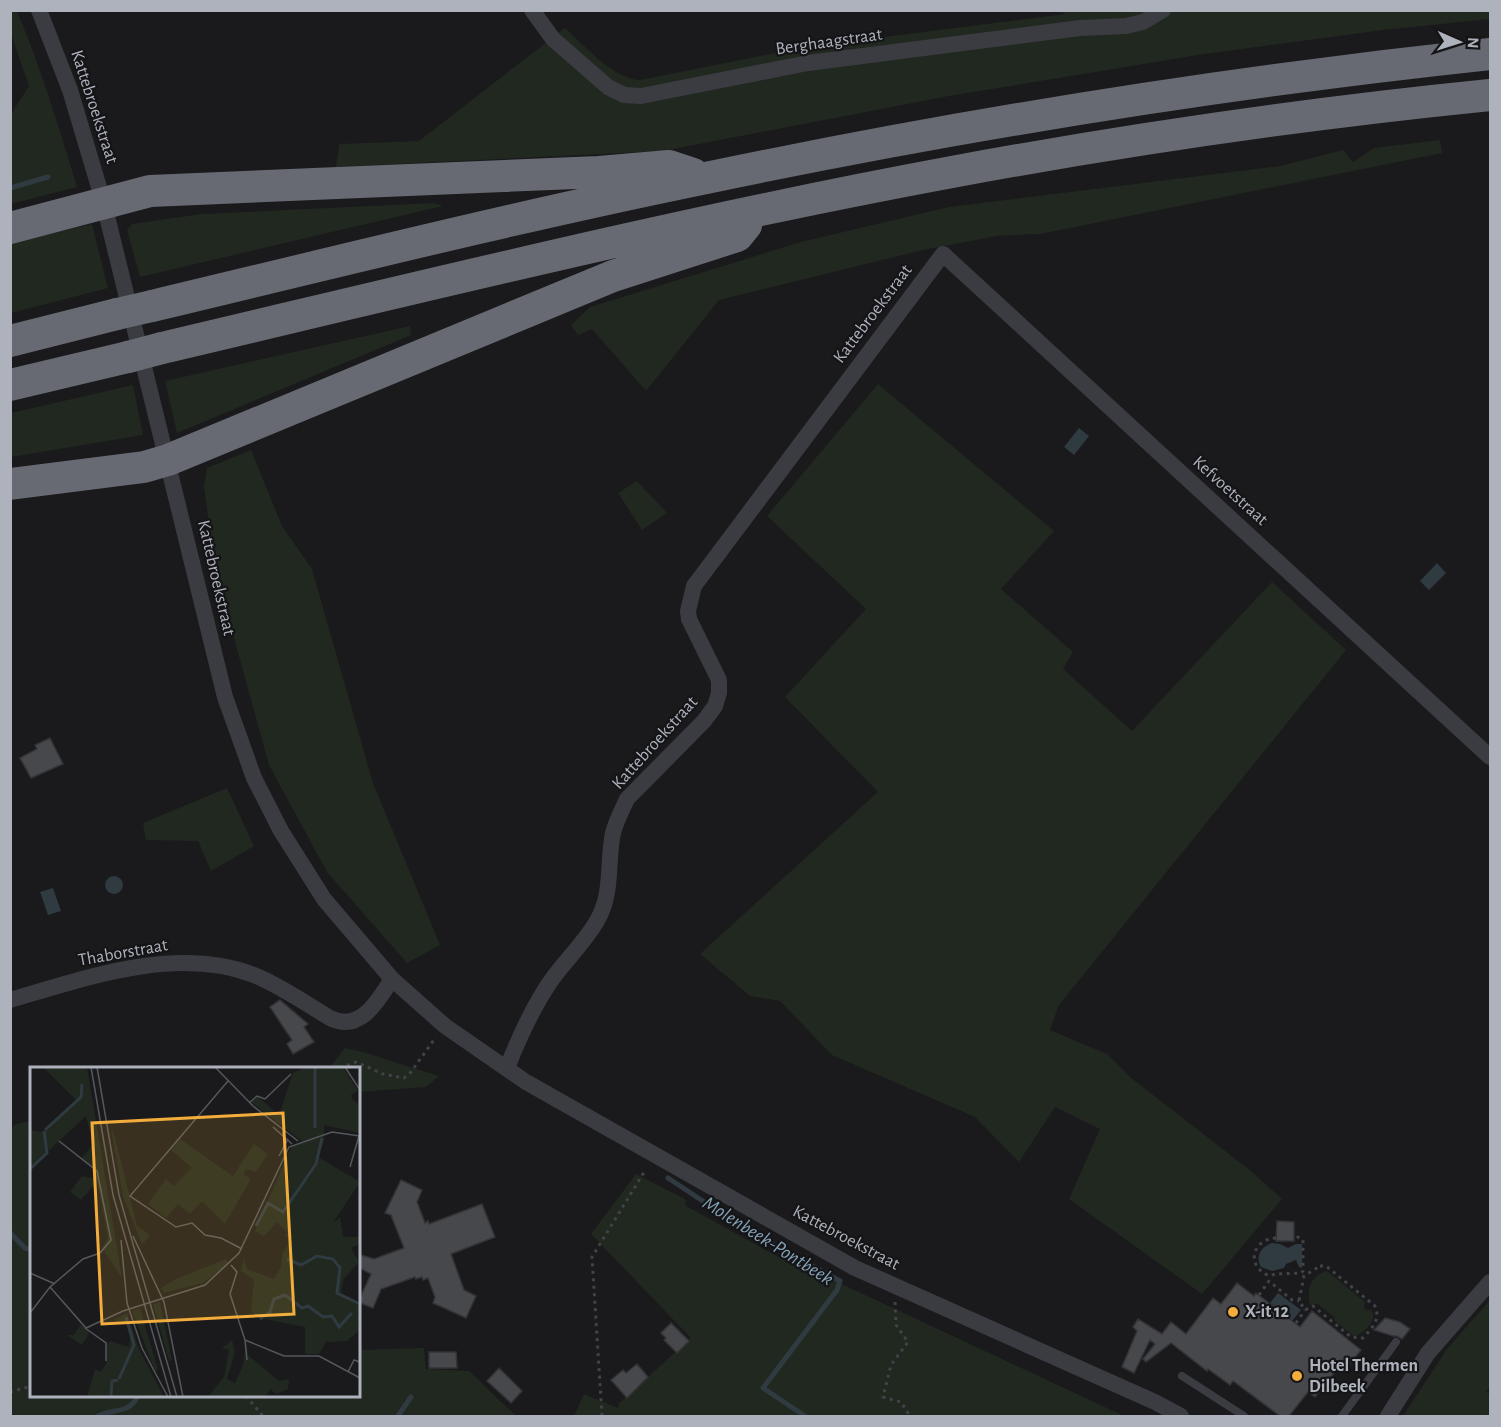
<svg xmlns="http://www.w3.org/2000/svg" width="1501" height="1427" font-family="'Alegreya Sans',sans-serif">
<rect width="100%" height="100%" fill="#1a1a1c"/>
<path fill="#202820" d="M11,10L17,11C41,68 59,127 77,187L11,204V114L29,86L11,34Z
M1111,10L1490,11V19L1383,30L1204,54L949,96L663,151L336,167L339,144L419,141L565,28C585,46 613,79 640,80L805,47L1065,14L1062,11H1078L1079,12Z
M1440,140L1442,153L1040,234L997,236L923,250L719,300L646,391L592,329L578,335L571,325L590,307L801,242L949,207L1280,166L1343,150L1353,162L1374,148Z
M433,203L443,206L140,277L127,230L132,224L202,214Z
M92,224L108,288L11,313V243Z
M410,326L411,335L177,433L165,381Z
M878,384L1054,531L1001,589L1073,652L1063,669L1132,731L1272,582L1346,650L1059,1005L1050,1030L1107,1054L1130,1077L1251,1171L1282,1199L1202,1294L1069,1199L1100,1129L1055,1107L1019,1162L975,1117L832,1055L780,1001L750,996L700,954L878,792L785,697L866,609L767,516Z
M133,385L143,435L11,457V413Z
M251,450L282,526L312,569L373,783L440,945L407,963L327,872L269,765L215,569L204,486L207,468Z
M637,481L667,513L642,530L618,493Z
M227,788L254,846L211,871L198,841L146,840L143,823Z
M345,1048L363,1052L439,1076L426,1087L359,1092L358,1068H329Z
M31,1121L32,1396H358L359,1350L424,1348L426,1369L469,1371L516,1416H11V1128L16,1124Z
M636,1174L685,1199L686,1206L813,1276L816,1272L1124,1416H574L584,1394L618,1408L619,1403L691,1338L591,1234Z
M1327,1271L1365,1302L1364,1307L1366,1310H1371L1373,1313C1374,1326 1363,1331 1355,1337L1335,1321L1334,1317L1318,1304L1310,1305C1306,1289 1311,1275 1327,1271Z
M1490,1300V1387L1486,1392L1490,1394V1416H1403L1447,1349Z"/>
<path fill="#303a41" d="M1079,428L1089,436L1074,455L1064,447Z
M1437,563L1446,573L1429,590L1420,581Z
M105 885a9 9 0 1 1 18 0a9 9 0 1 1-18 0Z
M53,888L61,911L48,915L40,892Z
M1272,1243L1280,1244L1288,1248L1296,1244H1302V1268L1299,1267L1296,1260L1286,1264L1284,1268L1272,1271L1261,1267C1255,1256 1261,1247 1272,1243Z
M1278,1293L1301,1310L1292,1321L1270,1303Z"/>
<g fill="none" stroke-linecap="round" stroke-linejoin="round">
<path stroke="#303a41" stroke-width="5" d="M10,188L48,177
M668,1178L745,1229L840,1281L837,1290L763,1388L805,1416
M10,1233L25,1248L32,1250
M98,1416C114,1408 128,1415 138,1396
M398,1416L411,1397"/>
</g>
<path fill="#47484c" stroke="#343438" stroke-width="1.5" d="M50,738L63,764L31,778L20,758L37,749L35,745Z
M280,1000L308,1024L304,1027L314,1042L293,1054L287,1044L292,1040L270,1007Z
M401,1180L422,1190L417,1202L425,1223L428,1221L429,1224L482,1204L495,1237L451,1254L464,1290L476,1296L466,1318L433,1303L435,1297L428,1278L423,1280L422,1277L416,1279L415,1277L381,1289L373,1308L358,1302L371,1274L358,1267V1254L374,1259L404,1248L391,1215L385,1213Z
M1277,1221L1294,1222V1241H1276Z
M1237,1283L1254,1296L1256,1293L1300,1327L1312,1311L1361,1350L1344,1371L1341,1372L1337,1369L1315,1397L1308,1392L1289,1416H1280L1233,1381L1230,1385L1208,1369L1207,1371L1171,1343L1146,1362L1143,1359L1155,1344L1150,1340L1134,1373L1122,1367L1137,1331L1133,1327L1138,1319L1162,1334L1171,1322L1186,1334L1213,1298L1221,1304Z
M1385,1318L1400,1322L1410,1329L1402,1339L1397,1336H1393L1374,1330Z
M671,1323L689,1341L677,1353L664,1340L666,1338L661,1333Z
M429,1352H456L457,1368H429Z
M637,1364L648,1377L627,1398L611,1380L623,1370L626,1373Z
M499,1368L522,1391L511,1403L487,1381Z"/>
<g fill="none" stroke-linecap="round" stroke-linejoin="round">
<path stroke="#414348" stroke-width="3" stroke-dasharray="3 4.5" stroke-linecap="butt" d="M340,1068L356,1062L383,1074L404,1078L411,1072L436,1037
M1276,1238C1252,1239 1245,1267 1270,1276L1275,1274L1301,1273L1303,1271V1240L1298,1237L1294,1239
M1320,1266H1326L1375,1306C1381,1320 1372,1328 1363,1338L1351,1337L1313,1306L1305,1310L1299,1301L1304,1276Z
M1259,1295L1269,1281L1292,1300L1299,1301
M895,1302L896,1325L908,1342L891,1365L883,1397L901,1402L910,1416
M1296,1323L1305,1310
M10,1392L32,1386
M246,1396L263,1416
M602,1416L592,1257L646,1169"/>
<path stroke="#3b3c41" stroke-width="8" d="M1182,1376L1244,1416
M1342,1416L1396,1342"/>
<path stroke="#3b3c41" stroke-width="16" d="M39,10L70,90L104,204L225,697L254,778L281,831L324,899L392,979L445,1026L526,1082L855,1268L1155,1402L1181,1416
M532,10L553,39L608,87L624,95L641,96L808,63L1080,28L1126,26L1143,22L1163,10
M10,1000C86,978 176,945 254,975C281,986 305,1003 330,1018C360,1033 378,1001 392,979
M507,1068C518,1040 531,1011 548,985C563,962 585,943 598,919C613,892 607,861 613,833C616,821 622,810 627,799L704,721L715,706L719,693V680L689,619L688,611L694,586L943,254L1490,757
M1388,1416L1428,1353L1490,1282"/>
<path stroke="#676a72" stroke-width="32" d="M10,228L150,191L599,172L669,166L693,174
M152,306C336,262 520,216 706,178C965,124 1227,82 1490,54
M10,341L117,314
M162,348C425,286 687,221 952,172C1130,139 1310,113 1490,95
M10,385L128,357
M10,484L144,467L168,460L613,276L737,236L746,225"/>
<path stroke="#676a72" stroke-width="32" d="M117,314L152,306
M128,357L162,348"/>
</g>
<g fill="#f2ad3c" stroke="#151517" stroke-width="2">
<circle cx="1233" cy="1312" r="6"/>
<circle cx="1297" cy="1376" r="6"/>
</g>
<g text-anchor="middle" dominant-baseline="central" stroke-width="4.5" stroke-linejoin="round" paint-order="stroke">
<g font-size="18" fill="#adb2bc" stroke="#151517">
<text transform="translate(829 42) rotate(-8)">Berghaagstraat</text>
<text transform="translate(94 107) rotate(72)">Kattebroekstraat</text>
<text transform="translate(873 314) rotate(-53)">Kattebroekstraat</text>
<text transform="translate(1230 491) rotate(42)">Kefvoetstraat</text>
<text transform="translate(216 578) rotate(77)">Kattebroekstraat</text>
<text transform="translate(655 743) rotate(-48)">Kattebroekstraat</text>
<text transform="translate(123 953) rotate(-10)">Thaborstraat</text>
<text transform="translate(846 1238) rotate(28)">Kattebroekstraat</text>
</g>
<g font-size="18" font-weight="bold" fill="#adb2bc" stroke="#151517" text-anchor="start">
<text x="1245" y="1312">X-it 12</text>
<text x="1309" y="1366">Hotel Thermen<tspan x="1309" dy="21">Dilbeek</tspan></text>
</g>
<g font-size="20" font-style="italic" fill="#84a1b6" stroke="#151517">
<text transform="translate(768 1241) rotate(32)">Molenbeek-Pontbeek</text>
</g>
</g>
<g transform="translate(30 1067)">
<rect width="330" height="330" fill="#1a1a1c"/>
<path d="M13,0H57L92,211L72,181L78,171L67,115L51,133L40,125L52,109L66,112L64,102L51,92L63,77L56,49L0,101V63L13,65L47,34ZM277,0H313L328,24L321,28L323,33L330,38V66L294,58V74L288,90L330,115L303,156L310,150L313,170H330V177L321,181L329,195L313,213L311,226L330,236V263L317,274L296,275L289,287H275V260L225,250L221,242L224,213L211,204L214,191L217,202L244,212L251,200L253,185L263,172L255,169L257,165L247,155L234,169L225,164L261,80L273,75L221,35L227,29L249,48L263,6ZM81,63H83L107,159L120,168L112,178L93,129ZM150,72L203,109L224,77L238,87L226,105L216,102L214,108L221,112L195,157L172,134L160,147L148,137L136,151L118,137L136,112L144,119L162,101L141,83ZM196,192L199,196L173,216L134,226L131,221L146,212ZM130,235L142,293L139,294L123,237ZM110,241L128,303L125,304L102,244ZM97,246L109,282L134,330H57L65,302L71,305L77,295V277L80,274L99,280L100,271L96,256L84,253L60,263ZM51,257L59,266L52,278L37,268H44ZM202,273L205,285L197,312L205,316L213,298L216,275L218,288L249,314L259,312L258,322L246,327L240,322L236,330H178L194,310L199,283L192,281Z" fill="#202820"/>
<path fill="none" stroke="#303a41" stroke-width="3" d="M285,0V61M15,63L51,30L52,17M0,102L17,86L14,64M226,159L238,136L253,145L286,97L292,71M257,192L271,198L287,189L303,192L310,201L307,226L330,237M230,252L240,245L244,232L255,228L272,241L278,239L293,250L302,249L309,260L322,246M89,312L104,278L96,250M81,330L82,314L88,313"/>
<path fill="none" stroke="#55575c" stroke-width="1.5" d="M61,0L83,128L141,330M67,0L89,128L147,330M185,0L223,39L268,74M315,0L330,23M198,14L100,129L146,160L162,156L175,168L191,171L212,182M219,36L227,29L235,32L261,7M243,60L262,77M249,89L258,72M320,100L329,69M330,132V155M103,169L134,235L153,330M91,173L97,236L112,281L138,330M201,198L207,205L200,227L215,273L217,293M0,206L25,217M20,220L56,261L93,244L175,218L209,186L259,80L302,65L330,69M0,246L20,220L53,192L70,186L81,173L67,104L29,74M55,261L76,276V294M215,273L254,289H289L330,311M318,305L324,293L330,295"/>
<path fill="#f2ad3c" fill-opacity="0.15" stroke="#f2ad3c" stroke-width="3" d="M253,46L264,247L72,257L62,56Z"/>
<rect width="330" height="330" fill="none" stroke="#adb2bc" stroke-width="3"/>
</g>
<rect width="1501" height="1427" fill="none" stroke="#adb2bc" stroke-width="24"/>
<g transform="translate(1459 42) rotate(93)" stroke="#151517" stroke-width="4.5" paint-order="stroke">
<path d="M0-4.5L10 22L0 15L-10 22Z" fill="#adb2bc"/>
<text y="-9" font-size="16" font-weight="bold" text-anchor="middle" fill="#adb2bc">N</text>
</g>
</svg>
